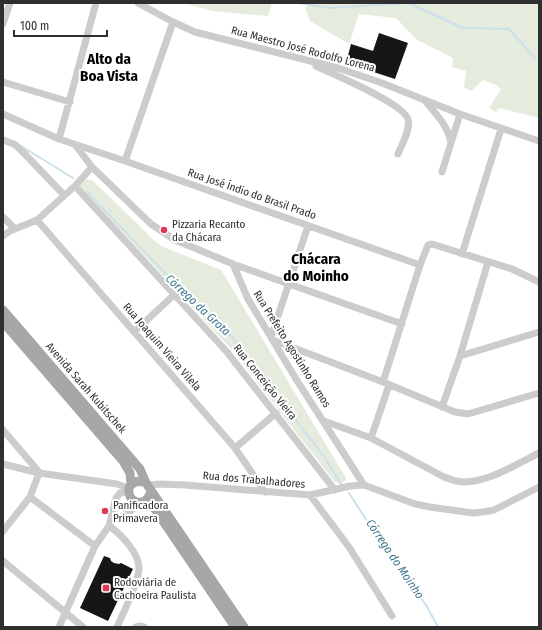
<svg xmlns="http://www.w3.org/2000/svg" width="542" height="630" font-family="'Fira Sans Condensed',sans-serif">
<rect width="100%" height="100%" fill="#fff"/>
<path fill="#e6ecdd" d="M183,3H272L268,16L212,11Z
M310,3H539V118L499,108L496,112L489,108L501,89L496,85L483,80L472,91L464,88L466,71L452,67L453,58L417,40L396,18L359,14L349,44L310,21L305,8Z
M87,179L92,180L156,242L161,246L221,270L223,273L346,478L345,481L340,484L334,481L232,350L80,187V185Z"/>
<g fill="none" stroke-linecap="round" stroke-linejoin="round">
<path stroke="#cae1eb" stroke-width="2" d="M297,3L331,8L407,3
M408,3L463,28L509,29L535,58
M21,146L73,178
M87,192L164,272L223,325L325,458L341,484
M349,493L378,538L426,605L438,627"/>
</g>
<path fill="#161616" d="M379,33L408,43L395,79L346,63L351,44L373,51Z
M104,556L110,558L111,561L114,563L119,564L121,563L133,569L108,621L80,608Z"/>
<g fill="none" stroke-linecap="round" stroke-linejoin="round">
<path stroke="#ccc" stroke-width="7" d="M138,3L173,22L195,32L338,68L382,83L460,114L539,141
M3,24L10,3
M316,66C333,74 403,103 408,119C411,129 402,144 398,154
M3,82L70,102
M426,102C437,115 447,125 451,142
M3,114L59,139L125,161L420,265
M59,139L96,3
M3,140L14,144L20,149L64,195
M76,146L92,167L151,224L175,240L233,264L402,324
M125,161L173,22
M442,172L460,114
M75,186L227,352L335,490
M3,217L15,229
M37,220L235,448L265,492
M3,236L10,231L37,220L75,186L92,167
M462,254L501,129
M233,264L248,299L296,379L364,485
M134,332L175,294
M271,337L308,226
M273,340L383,382L455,412L468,414L539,393
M460,356L539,332
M383,382L420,265L428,245L432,244L512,269L539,282
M442,407L460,356L488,262
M324,421L371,438L444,477C448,478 452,480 456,481C481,487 517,464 539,453
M3,430L39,472
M371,438L389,385
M235,448L276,413
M3,464L39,473L117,484L129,488
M148,485L160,484L185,485L310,495L350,486L364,485L415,504L430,507L473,513L483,512L494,510L539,487
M310,495L349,547L392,616
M30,497L95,546
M111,522L128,513L141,502
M109,526C121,534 139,553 139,568C139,581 123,614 117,627
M3,531L30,497L39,473
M3,561L83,627
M59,627L95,546L109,526L116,498L120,493L129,491
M136,627L140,626L144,627"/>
<path stroke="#a7a7a7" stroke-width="9" d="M3,310L140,469L146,483L244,627
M3,322L123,461L130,473L131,485
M146,483C139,480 133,481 129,488C127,503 144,508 150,494
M148,499L235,627"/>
</g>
<g fill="#e03653" stroke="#fff" stroke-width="1.5">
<circle cx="164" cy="230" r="4"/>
<circle cx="105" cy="511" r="4"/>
<rect x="102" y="584" width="8" height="8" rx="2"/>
</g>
<g text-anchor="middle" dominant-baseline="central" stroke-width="4" stroke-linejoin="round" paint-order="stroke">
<g font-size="11" fill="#2f2f2f" stroke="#fff">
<text transform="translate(303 49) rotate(15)">Rua Maestro José Rodolfo Lorena</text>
<text transform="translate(252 194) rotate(19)">Rua José Índio do Brasil Prado</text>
<text transform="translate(162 347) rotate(49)">Rua Joaquim Vieira Vilela</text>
<text transform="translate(292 349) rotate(58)">Rua Prefeito Agostinho Ramos</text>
<text transform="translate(265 382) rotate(51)">Rua Conceição Vieira</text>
<text transform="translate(86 388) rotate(49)">Avenida Sarah Kubitschek</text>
<text transform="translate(254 480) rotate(5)">Rua dos Trabalhadores</text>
</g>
<g font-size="11" fill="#2f2f2f" stroke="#fff" text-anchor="start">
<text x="172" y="224">Pizzaria Recanto<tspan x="172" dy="13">da Chácara</tspan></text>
<text x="113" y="505">Panificadora<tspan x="113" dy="13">Primavera</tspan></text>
<text x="114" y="582">Rodoviária de<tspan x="114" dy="13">Cachoeira Paulista</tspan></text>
</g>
<g font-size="12" font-style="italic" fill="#3f788f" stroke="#fff">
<text transform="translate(198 305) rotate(43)">Córrego da Grota</text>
<text transform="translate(395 559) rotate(56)">Córrego do Moinho</text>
</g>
<g font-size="15" font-weight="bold" fill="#000" stroke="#fff">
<text x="109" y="59">Alto da<tspan x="109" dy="17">Boa Vista</tspan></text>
<text x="316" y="259">Chácara<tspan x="316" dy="17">do Moinho</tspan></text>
</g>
</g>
<rect width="542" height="630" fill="none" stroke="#2f2f2f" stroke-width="8"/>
<path d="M14 30v6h93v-6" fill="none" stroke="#2f2f2f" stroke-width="2"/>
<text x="20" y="30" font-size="12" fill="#2f2f2f" stroke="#ffffff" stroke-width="3" paint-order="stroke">100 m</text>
</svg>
